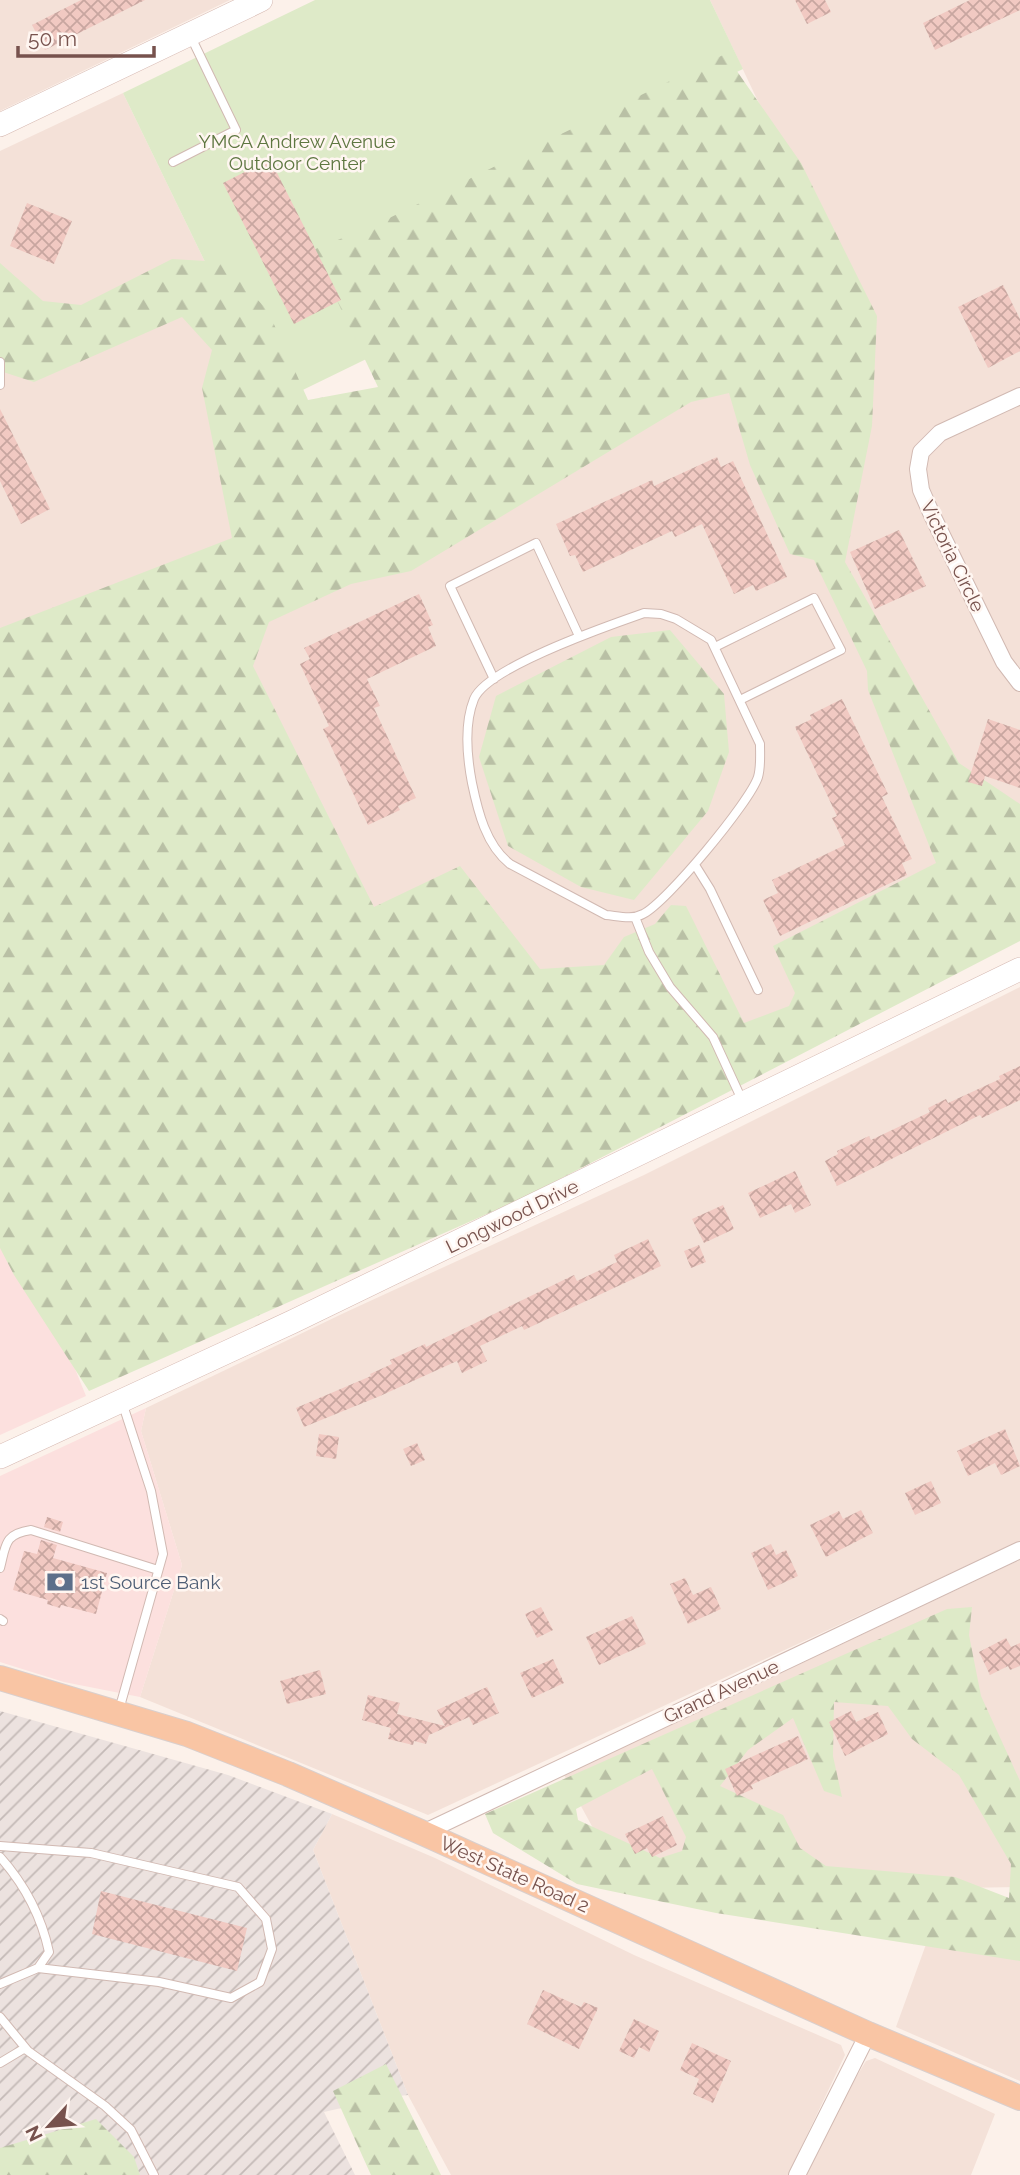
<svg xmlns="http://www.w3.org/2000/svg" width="1020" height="2175" font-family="Raleway,sans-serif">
<defs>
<pattern id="industrial-furrows" width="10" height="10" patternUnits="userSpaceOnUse" patternTransform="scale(1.75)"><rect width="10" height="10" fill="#ece2df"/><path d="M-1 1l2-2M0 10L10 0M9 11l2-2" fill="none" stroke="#c4bab7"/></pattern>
<pattern id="forest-firs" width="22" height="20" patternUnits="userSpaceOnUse" patternTransform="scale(1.75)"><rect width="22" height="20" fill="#deeac8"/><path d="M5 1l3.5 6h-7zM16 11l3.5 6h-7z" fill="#b9c0a5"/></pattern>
<pattern id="building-cross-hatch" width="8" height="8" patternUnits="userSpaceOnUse" patternTransform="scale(1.75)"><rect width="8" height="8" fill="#f1c9c2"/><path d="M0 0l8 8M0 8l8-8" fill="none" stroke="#c8a6a0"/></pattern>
</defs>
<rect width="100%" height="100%" fill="#fcf1ea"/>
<path fill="#f4e1d8" d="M0,0H230L0,111Z
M710,0H1020V933L471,1203L197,634L862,321Z
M123,93L274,404L315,500L0,652V151Z
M1020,987V1541L428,1815L140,1697L182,1565L141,1431L146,1408L344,1313L644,1175Z
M1020,1560V1887L629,1894L564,1775Z
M332,1814L435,1858L634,1955L841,2045L845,2055L788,2175H451L408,2095L313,1850Z
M933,1925L1020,1951V2081L896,2027Z
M875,2058L995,2114L971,2175H804L844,2097L866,2061Z"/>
<path fill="#fce0de" d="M0,1221L33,1265L86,1396L0,1435Z
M146,1408L141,1431L182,1565L140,1697L64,1682L0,1662V1476Z"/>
<path fill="url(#industrial-furrows)" d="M0,1711L228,1775L332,1814L313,1850L408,2095L389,2097L324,2112L355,2175H0Z"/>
<path fill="#deeac8" d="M315,0H710L743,69L392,239L434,326L274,404L123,93Z"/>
<path fill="url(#forest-firs)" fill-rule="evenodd" d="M725,54L801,163L877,316L872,426L845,562L959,763L1020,804V941L525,1197L89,1391L14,1275L0,1248V628L232,538L202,388L212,350L182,317L34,382L0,371V263L43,301L81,305L172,259L223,262L268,311L308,400L378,387L313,250L377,224ZM729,393L750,465L790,554L814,560L867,671L868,690L936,863L773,946L795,993L789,1006L744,1023L686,906L671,905L655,924L624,937L604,965L540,969L460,866L374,907L253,666L269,622L351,584L411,571L691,402Z
M670,630L724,694L729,752L708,811L634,900L581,887L508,846L479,757L496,696L611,637Z
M972,1607L969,1635L981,1696L1020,1781V1961L716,1913L577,1884L493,1833L485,1814L947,1609ZM834,1702L888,1706L912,1739L959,1775L1011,1864L1009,1898L955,1877L826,1866L800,1848L783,1815L720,1786L748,1750L793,1718L824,1791L842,1797L833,1756ZM652,1769L686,1837L682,1851L660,1858L578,1820L576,1809Z
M386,2064L441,2175H371L333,2091Z
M96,2119L134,2157L140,2175H0V2148Z"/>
<path fill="url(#building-cross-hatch)" d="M81,0H145L45,50L32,25Z
M795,0H825L831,12L807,24Z
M970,0H1020V10L935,50L923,23Z
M270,159L341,300L294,324L223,183Z
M27,203L72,221L54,264L10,246Z
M1003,285L1020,319V351L988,368L958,307Z
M0,409L50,509L21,524L0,481Z
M717,457L721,467L733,461L787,577L756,591L753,585L734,594L702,524L675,537L672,531L583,572L575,555L570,556L556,524L652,480L654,486Z
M899,530L926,586L875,609L850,552Z
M419,594L433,625L428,627L436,646L367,679L380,706L374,708L416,798L398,806L400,810L368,825L323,729L329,726L300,664L310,659L304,648Z
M842,699L888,794L882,797L912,859L902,863L907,875L780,936L763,900L778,893L772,880L845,845L832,818L837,816L795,727L812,719L810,715Z
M988,719L1020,730V788L985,776L982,786L968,782Z
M1020,1066V1100L982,1118L980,1115L837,1186L825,1161L838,1154L837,1151L869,1136L871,1140L930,1112L928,1108L946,1099L948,1103L1000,1079L999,1076Z
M795,1171L811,1205L795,1213L791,1204L760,1218L748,1193Z
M723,1205L734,1229L704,1243L692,1219Z
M648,1239L661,1266L524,1330L522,1326L480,1346L487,1361L462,1373L457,1361L380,1396L304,1427L296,1408L371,1376L370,1374L392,1364L390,1360L425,1344L426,1347L574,1275L577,1281L617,1262L614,1255Z
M699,1245L706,1262L691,1268L684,1251Z
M1005,1429L1020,1466L1001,1475L995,1463L968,1476L957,1451Z
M319,1434L339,1437L336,1459L316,1456Z
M417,1443L425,1460L411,1466L403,1449Z
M931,1481L941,1503L915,1515L905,1493Z
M861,1510L873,1533L826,1557L810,1525L839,1511L843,1519Z
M47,1517L63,1522L60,1532L44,1527Z
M41,1540L57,1545L53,1558L107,1573L96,1614L61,1605L60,1608L47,1604L48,1600L13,1590L24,1551L37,1554Z
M771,1544L776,1555L786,1550L798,1576L768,1590L751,1553Z
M685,1578L693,1595L711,1587L721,1609L688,1624L670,1584Z
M541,1607L553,1630L537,1638L525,1614Z
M632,1616L646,1644L599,1665L586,1637Z
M1006,1638L1011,1647L1020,1643V1666L1010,1670L1008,1666L990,1675L979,1652Z
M553,1659L564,1683L532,1698L520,1673Z
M320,1670L326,1694L287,1704L280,1681Z
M487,1687L499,1713L473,1725L469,1717L429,1735L426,1744L414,1741L413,1745L388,1739L391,1728L362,1720L368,1695L400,1703L397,1714L445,1726L437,1710Z
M851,1711L856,1722L878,1712L888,1734L845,1756L829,1722Z
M798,1736L808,1759L751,1785L753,1789L737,1796L725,1769Z
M663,1816L677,1845L652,1857L647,1848L635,1854L625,1834Z
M101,1891L247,1928L237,1971L92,1934Z
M543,1990L581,2007L584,2002L598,2008L579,2049L527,2024Z
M634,2019L659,2031L649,2052L639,2047L634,2058L619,2051Z
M692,2043L731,2061L713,2103L693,2094L699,2079L680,2070Z"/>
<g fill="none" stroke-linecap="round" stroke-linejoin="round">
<g stroke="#d1b9b2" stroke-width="10">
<path id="lane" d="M173,162L236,130L190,35
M0,362V385
M644,613L661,614L676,619L711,640L760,744C760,755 761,767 758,777C750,802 666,903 643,914C632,920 618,916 606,915L510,864C486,845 478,812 472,783C467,757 464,724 474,699C487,667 610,625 644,613Z
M715,647L814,598L841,650L740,700
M494,679L450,586L536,543L579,636
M695,865L710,889L758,990
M635,917L649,952L670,987L713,1037L742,1100
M0,1568C6,1545 4,1534 31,1530L158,1570
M0,1619L3,1621
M119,1710L163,1554L151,1491L122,1402
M0,1846L91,1853L238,1887L266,1919L272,1949L260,1982L231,1998L159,1982L38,1968
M0,1857C25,1885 41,1915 49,1952L38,1968L0,1984
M0,2017L28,2051L105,2106L131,2130L154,2175
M0,2063L25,2048"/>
</g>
<g stroke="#d1b9b2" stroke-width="18">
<path id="street" d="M1020,396L940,433L921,452L918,469L921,490L932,515L1004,662L1020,683
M423,1833L1020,1550
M797,2175L868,2034"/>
</g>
<g stroke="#d6b9b2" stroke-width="24">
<path id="secondary" d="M0,125L261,0
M0,1457L292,1322L1020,969"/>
</g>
<g stroke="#d9cfcd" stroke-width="26">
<path id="primary" d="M0,1678L187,1734L288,1774L423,1833L868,2034L1020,2098"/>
</g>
<use href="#lane" stroke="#fff" stroke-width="8"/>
<use href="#street" stroke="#fff" stroke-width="16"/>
<use href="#secondary" stroke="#fff" stroke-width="23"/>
<use href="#primary" stroke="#f9c5a4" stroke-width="24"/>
</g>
<defs>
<g id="bank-bare" transform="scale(2.1)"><path d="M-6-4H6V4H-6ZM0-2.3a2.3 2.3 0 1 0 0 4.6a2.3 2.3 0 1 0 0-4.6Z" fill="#5c6f8a" stroke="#fff6f1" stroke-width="2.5" paint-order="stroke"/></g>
</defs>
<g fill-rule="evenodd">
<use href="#bank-bare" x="60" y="1582"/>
</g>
<g text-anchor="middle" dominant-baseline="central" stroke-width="5" stroke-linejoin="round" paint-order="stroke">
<g font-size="19" fill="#5e7741" stroke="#fff6f1">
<text x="297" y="141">YMCA Andrew Avenue<tspan x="297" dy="22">Outdoor Center</tspan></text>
</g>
<g font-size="19" fill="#77524d" stroke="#fff6f1">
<text transform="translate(953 556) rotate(64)">Victoria Circle</text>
<text transform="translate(512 1216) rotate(-26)">Longwood Drive</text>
<text transform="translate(721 1691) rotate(-25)">Grand Avenue</text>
<text transform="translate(515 1874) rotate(24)">West State Road 2</text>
</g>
<g font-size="19" fill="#4e5e75" stroke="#fff6f1" text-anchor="start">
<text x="81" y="1582">1st Source Bank</text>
</g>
</g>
<g transform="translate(49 2126) rotate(244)" stroke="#fff6f1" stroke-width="5" paint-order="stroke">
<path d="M0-5L12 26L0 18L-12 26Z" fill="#77524d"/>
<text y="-10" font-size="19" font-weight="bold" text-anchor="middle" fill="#77524d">N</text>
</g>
<path d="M18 46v10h136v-10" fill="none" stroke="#77524d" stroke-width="3.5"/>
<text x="28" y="46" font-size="21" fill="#77524d" stroke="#fff6f1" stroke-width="5" paint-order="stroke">50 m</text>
</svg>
